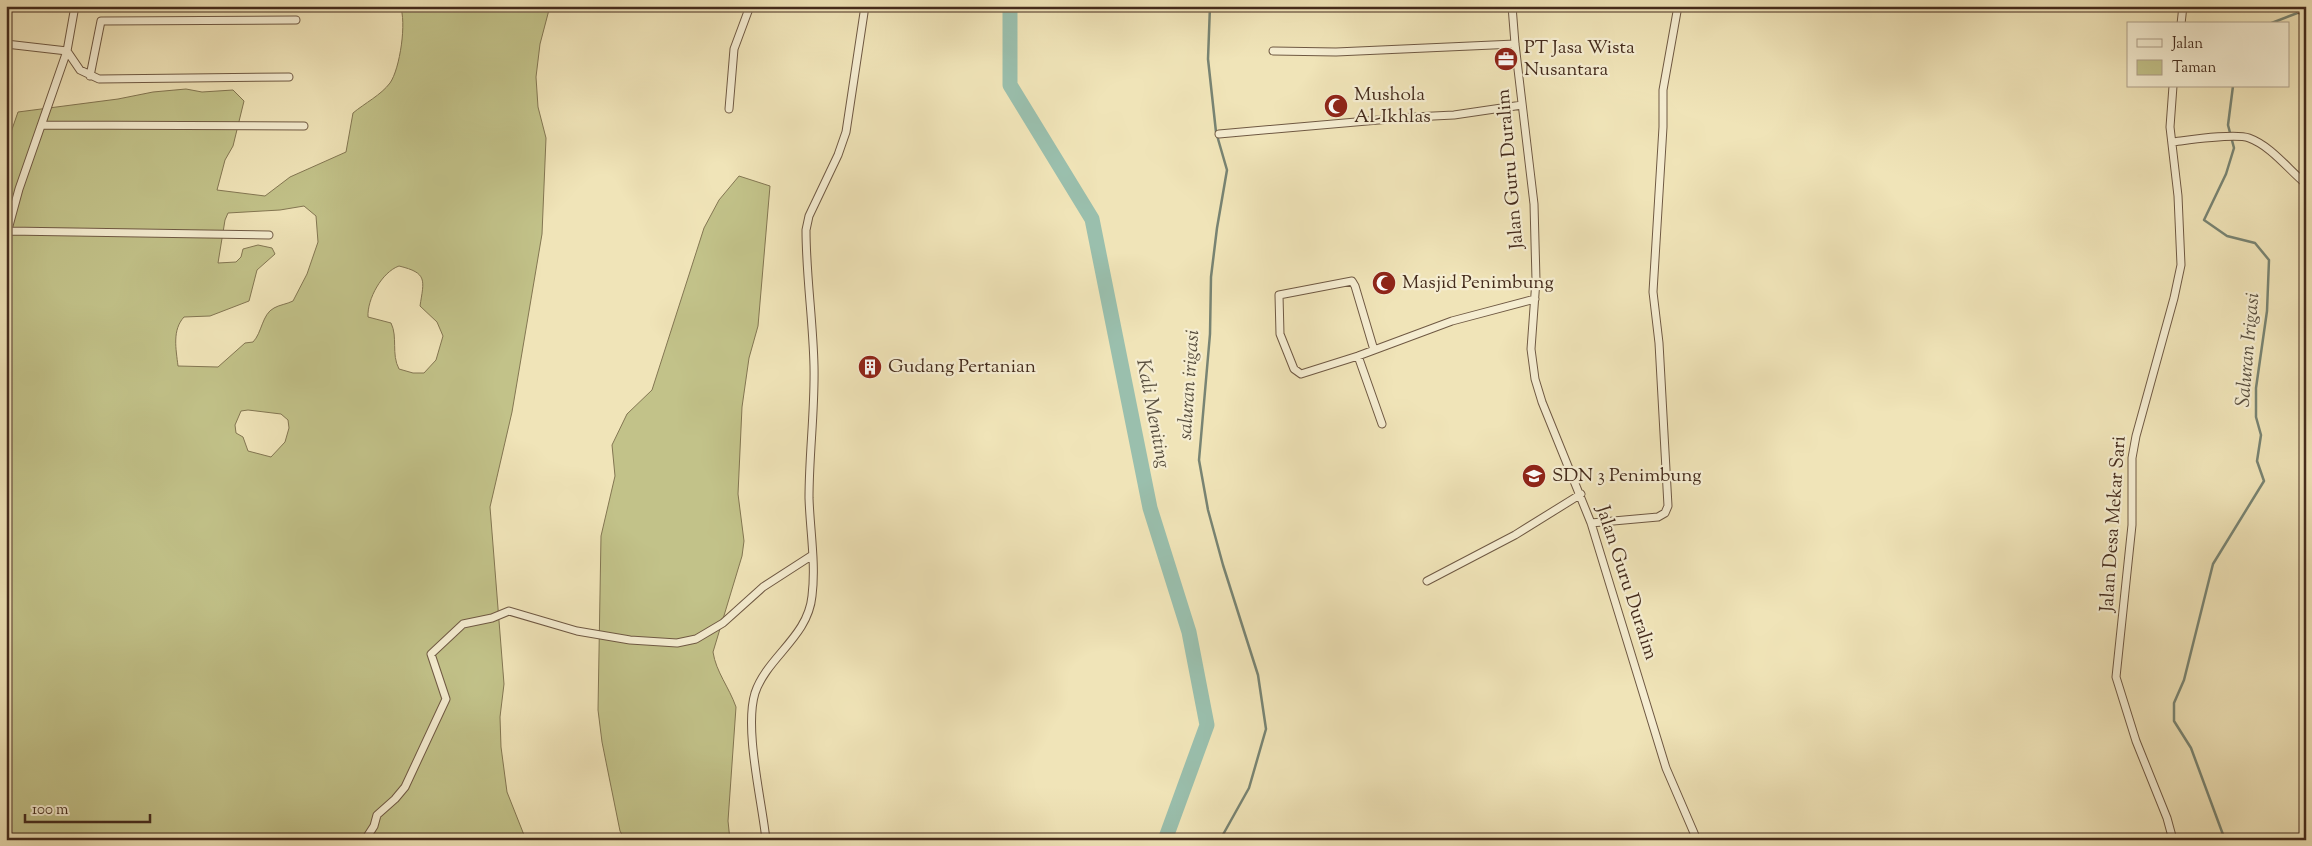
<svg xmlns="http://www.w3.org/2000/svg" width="2312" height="846" font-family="'Sorts Mill Goudy',serif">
<rect width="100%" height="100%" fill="#f0e4b8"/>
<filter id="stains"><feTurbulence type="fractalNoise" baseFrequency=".004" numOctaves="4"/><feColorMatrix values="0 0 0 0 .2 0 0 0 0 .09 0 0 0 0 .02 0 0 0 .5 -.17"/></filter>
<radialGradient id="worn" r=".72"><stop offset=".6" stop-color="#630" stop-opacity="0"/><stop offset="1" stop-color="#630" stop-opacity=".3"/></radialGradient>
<path fill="#c2c289" stroke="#837652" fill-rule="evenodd" d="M400,6H550L540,44L536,77L538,107L546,138L542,234L512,412L490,507L504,684L500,717L501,747L507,792L526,840H6V135H10L18,112L118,99L153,92L186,89L202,92L233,90L244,101L233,146L225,160L217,190L265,196L290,177L346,152L353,113C365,103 381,95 390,83C400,69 407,21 400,6ZM304,206L316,216L318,242L307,274L293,301C287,304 279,305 274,308C262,314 262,333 253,342L245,343L218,367L178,366C176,349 172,330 184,317L210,316L249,301L257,270L275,254L272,248L258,245L243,249L241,257L236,262L218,263L225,220L228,213L280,210ZM399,266C428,273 424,280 420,306L437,322L443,336L436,360L424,373H413L399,369C391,354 398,337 391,323L368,317C367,299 382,272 399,266ZM248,410L281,414L288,420L289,428L285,442L271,457L248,451L243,437L236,433L235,425L241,411Z
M739,176L770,186L758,326L749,358L742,407L738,494L744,541L742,556L713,652C716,672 729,687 736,707L728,821L730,840H625L620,831L602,742L598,710L601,536L615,476L612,445L627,414L652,390L704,228L719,200Z"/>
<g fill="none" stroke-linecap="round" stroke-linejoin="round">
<path stroke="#788473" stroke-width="2.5" d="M1210,6L1208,59L1216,132L1227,170L1217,228L1211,277L1210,334L1199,460L1208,510L1223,565L1258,675L1266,729L1249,788L1220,840
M2269,24L2300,12
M2225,840L2191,748L2174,721V703L2184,680L2213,564L2264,481L2257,461L2261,435L2256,417V388L2267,311L2269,260L2255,243L2227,236L2204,220L2226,174L2234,148L2228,125L2233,86"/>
<path stroke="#9abfad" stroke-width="15" d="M1010,6V85L1092,219L1150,508L1189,632L1207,725L1165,840"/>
<g stroke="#6f5943" stroke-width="9">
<path id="minor" d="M1512,6L1515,44L1534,204L1536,280L1531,349L1535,379L1542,402L1591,523L1666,768L1697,840
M2297,6L2300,10H2306
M2181,24L2183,6
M6,44L67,51L80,70L99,79L289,77
M1273,51L1336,52L1515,44
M90,76L101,21L296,20
M729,109L734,49L750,6
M42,125L304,126
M1219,134L1413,117L1454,115L1522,105
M2172,142C2189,140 2235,133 2249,138C2271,146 2288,169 2306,184
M8,231L269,235
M7,233L19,189L67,51L75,6
M1374,350L1355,286L1352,281L1279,295L1280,334L1294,369L1301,374L1358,356L1452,321L1535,299
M1358,356L1382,424
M1591,523L1658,517L1665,513L1668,506L1659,343L1653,292L1663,127V90L1678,6
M1427,581L1515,535L1581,494
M365,840L374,826L377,815L395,799L405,787L446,699L431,654L463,624L492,618L509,611L577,631L630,640L677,643L696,639L723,623L763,587L811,556
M766,840C762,801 744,729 755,693C767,657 808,637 812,596C816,564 810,530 809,498C809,454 815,410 814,366C813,320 806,275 806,230L809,216L838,155L846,132L865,6
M2173,840L2167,818L2136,741L2116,677L2132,525V458L2136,436L2174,298L2181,265L2178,196L2170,127L2173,86"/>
</g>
<use href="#minor" stroke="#f5edd1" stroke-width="7"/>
</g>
<defs>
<g id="office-disc" transform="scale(1.25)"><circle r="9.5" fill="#8f2418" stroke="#f5edd1"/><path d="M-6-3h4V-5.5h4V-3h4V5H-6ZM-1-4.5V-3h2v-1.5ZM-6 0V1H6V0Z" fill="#fff"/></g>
<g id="mosque-disc" transform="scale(1.25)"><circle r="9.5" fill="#8f2418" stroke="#f5edd1"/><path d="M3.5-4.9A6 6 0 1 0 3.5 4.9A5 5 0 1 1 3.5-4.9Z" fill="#fff"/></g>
<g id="building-disc" transform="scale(1.25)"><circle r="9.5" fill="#8f2418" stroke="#f5edd1"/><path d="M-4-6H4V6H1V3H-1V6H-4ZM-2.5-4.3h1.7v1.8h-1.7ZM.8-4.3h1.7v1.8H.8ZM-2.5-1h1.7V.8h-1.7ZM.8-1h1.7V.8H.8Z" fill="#fff"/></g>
<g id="school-disc" transform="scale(1.25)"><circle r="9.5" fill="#8f2418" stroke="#f5edd1"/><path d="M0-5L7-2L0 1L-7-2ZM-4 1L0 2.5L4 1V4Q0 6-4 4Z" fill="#fff"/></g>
</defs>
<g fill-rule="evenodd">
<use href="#office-disc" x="1506" y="59"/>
<use href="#mosque-disc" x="1336" y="106"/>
<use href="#mosque-disc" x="1384" y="283"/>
<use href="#building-disc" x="870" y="367"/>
<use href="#school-disc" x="1534" y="476"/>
</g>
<g text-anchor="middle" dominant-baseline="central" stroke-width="4.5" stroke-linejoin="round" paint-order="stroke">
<g font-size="19" fill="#442b1c" stroke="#f5edd1" text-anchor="start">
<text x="1524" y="48">PT Jasa Wista<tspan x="1524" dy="22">Nusantara</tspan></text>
<text x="1354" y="95">Mushola<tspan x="1354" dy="22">Al-Ikhlas</tspan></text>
<text x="1402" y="283">Masjid Penimbung</text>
<text x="888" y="367">Gudang Pertanian</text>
<text x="1552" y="476">SDN 3 Penimbung</text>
</g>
<g font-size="19" fill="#442b1c" stroke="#f5edd1">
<text transform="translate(1511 169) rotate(-95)">Jalan Guru Duralim</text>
<text transform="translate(2114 524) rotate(-86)">Jalan Desa Mekar Sari</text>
<text transform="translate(1626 583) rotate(72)">Jalan Guru Duralim</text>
</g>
<g font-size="20" font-style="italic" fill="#5a5040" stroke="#f5edd1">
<text transform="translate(2249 350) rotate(-85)">Saluran Irigasi</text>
<text transform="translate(1190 385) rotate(-86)">saluran irigasi</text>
<text transform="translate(1152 414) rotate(79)">Kali Meniting</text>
</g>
</g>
<rect width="2312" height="846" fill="none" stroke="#f0e4b8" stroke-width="25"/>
<rect x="8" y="8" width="2297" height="831" fill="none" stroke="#442b1c" stroke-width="2.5"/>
<rect x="12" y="12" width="2287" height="821" fill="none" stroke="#442b1c"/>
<rect x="2127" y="22" width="162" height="65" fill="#f5edd1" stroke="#ae9f89"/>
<rect x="2137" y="39" width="25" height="8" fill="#f5edd1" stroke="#ae9f89"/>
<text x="2172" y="48" font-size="15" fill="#442b1c">Jalan</text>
<rect x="2137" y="60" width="25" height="15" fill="#c2c289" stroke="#ae9f89"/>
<text x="2172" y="72" font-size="15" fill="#442b1c">Taman</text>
<path d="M25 814v8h125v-8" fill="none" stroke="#442b1c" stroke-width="2.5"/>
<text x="32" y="814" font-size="15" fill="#442b1c" stroke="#f5edd1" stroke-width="4" paint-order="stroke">100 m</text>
<rect width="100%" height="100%" filter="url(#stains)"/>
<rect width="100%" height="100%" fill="url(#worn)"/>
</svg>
